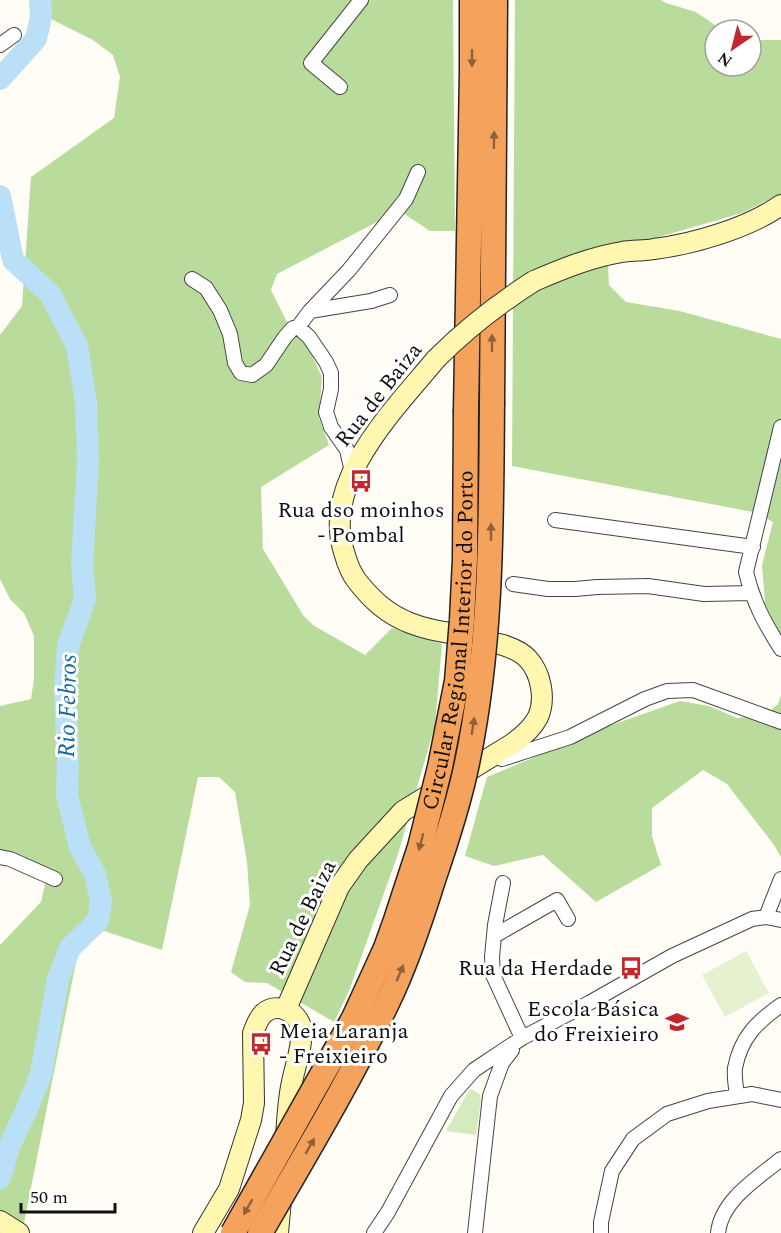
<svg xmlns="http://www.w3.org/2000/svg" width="781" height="1233" font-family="Spectral,serif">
<rect width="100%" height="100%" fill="#fffdf5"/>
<path fill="#d5ebbd" d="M471,1089L480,1094L481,1100L476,1135L446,1131L468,1092Z"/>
<path fill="#b9dc9c" d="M39,0H453L455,231H430L403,213L375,223L277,274L271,290L287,322L309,349L322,377L319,418L329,445L261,487L263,549L303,615L313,625L365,655L392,628L442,644L435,725L398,854L349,991L334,1022L267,983L245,982L231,972L250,905L247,862L235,792L219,777H198L162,950L101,930L82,932L22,1233H0V945L41,902L47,875L0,862V706L31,699L34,679V636L24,613L10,599L0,579V335L22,306L31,177L114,118L120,77L113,55L93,40L39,13Z
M515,0H661L666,3L696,12L722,30H715V66H751V40H781V194L742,213L607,252L609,285L626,302L680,311L781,339V642L765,603L762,565L773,522L753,512L512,466Z
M781,695V857L774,845L727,784L703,770L652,808V836L661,865L596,902L543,855L494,866L465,856L487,777L609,726L680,701L709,706L737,718L765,715L778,704Z"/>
<path fill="#e6f2cf" d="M746,951L769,993L725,1017L702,975Z"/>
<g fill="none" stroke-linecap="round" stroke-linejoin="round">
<path stroke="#b9e0f7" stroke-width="22" d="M0,79L36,39L41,17L40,0
M0,196L13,260L50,294L77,346L86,402L88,462L82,564L85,599L68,646L65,692L68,754L67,795L80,847L95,874L101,902L98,921L70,948L58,979L41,1074L26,1111L9,1147L0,1178"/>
<g stroke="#444" stroke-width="16">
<path id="street" d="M0,45L14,35
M340,87L311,63L361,0
M192,279L206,288L220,310L230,334L235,363L241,373L252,375L266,365L285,337L293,328L298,327L309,337L326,362L331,373V389L326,412L331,427L347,450L352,472
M310,311L371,301L390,295
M298,327L310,311L349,270L406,199L418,172
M781,427L746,572C753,602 765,624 781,649
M555,520L753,547
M513,584L548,589H575L597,587L648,586L704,594L751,593
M496,754L502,759L570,737L645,699L667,691L693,690L781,722
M0,857L10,859L55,879
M503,883L495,925L492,957L493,975L522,1038
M766,917L781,879
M494,936L557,900L568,919
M737,1096C736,1087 734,1077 735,1068C741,1037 757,1022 781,1005
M374,1233L388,1212L451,1096L474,1070L522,1038L589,1003L672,956L752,919L766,917L781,920
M475,1233L490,1096L502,1063L512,1050
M601,1233V1222L612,1171L633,1139L667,1114L708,1101L752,1094L781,1100
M718,1233C721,1200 758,1178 781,1159"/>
</g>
<g stroke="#333" stroke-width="22">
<path id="secondary" d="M534,281C562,269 591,257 622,252C633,250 644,251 654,249C694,244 748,228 781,205
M286,1009L339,887L358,860L403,811L512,744C522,737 532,729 538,717C546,699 541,673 528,659C522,652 512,648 503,645C485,641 468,637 450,633C436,631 423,628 410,623C387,614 372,600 357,581C350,572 347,563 344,552C321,481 395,409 436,359
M0,1221L19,1233
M203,1233L229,1189L251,1120L254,1103L253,1033C256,1026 258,1018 264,1013C277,1002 297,1011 301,1027C304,1042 295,1066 292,1082C288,1100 287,1119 286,1138
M278,1233L281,1200"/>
</g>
<g stroke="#222" stroke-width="27">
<path id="highway" d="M492,402L495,0
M466,410L472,72V0"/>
</g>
<use href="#street" stroke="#fff" stroke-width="14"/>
<use href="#secondary" stroke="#fff6b0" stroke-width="20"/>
<use href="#highway" stroke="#f5a25d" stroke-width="24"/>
<g stroke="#333" stroke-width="22" stroke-linecap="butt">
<path id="secondary-bridge" d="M436,359C466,329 498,304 534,281"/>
</g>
<g stroke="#222" stroke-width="27" stroke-linecap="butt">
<g id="highway-bridge">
<path id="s1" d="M233,1233L354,1018L386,948L396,920L420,847L440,767L457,681L462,620L465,559L466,410"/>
<path d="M260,1233C304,1157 349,1082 387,1003C406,964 420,922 433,880C446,842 459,803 467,763C492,644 491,522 492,402"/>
</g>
</g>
<use href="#secondary-bridge" stroke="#fff6b0" stroke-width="20"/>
<use href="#highway-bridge" stroke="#f5a25d" stroke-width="24"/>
</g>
<defs><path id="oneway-solid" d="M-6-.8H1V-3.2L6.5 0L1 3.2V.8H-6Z" transform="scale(1.5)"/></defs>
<g fill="#8e613b">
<use href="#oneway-solid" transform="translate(472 58) rotate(90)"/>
<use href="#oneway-solid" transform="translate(494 140) rotate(-89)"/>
<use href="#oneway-solid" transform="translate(492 343) rotate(-90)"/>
<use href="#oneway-solid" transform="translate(491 532) rotate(-90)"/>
<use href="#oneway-solid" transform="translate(473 726) rotate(-81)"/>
<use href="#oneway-solid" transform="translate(421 842) rotate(105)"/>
<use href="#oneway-solid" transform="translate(400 973) rotate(-67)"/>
<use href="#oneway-solid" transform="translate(310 1146) rotate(-60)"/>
<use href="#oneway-solid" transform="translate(248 1207) rotate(120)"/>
</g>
<defs>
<g id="bus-bare" transform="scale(1.8)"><path d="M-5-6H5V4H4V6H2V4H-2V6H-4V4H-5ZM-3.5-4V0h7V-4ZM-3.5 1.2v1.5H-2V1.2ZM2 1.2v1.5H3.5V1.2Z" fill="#c4262e" stroke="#fff" stroke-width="2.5" paint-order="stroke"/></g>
<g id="school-bare" transform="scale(1.8)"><path d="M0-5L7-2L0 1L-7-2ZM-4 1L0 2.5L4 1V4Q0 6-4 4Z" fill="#c4262e" stroke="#fff" stroke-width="2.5" paint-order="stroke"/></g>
</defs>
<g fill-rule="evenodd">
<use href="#bus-bare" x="361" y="481"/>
<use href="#bus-bare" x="631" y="968"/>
<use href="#school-bare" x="677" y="1022"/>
<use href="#bus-bare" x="261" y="1044"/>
</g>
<g text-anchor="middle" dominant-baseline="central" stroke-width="6" stroke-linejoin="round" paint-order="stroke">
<g font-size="22" fill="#111" stroke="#fff">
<text transform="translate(379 395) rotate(-52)">Rua de Baiza</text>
<text stroke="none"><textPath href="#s1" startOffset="640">Circular Regional Interior do Porto</textPath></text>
<text transform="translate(303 918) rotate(-64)">Rua de Baiza</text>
</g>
<g font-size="22" fill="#111" stroke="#fff" text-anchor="end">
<text x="361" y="510" text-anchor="middle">Rua dso moinhos<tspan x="361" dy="25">- Pombal</tspan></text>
<text x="613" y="968">Rua da Herdade</text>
<text x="659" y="1009">Escola Básica<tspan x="659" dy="25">do Freixieiro</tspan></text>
<text x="279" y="1031" text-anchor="start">Meia Laranja<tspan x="279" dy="25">- Freixieiro</tspan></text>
</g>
<g font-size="24" font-style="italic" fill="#1768a6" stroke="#fff">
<text transform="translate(68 706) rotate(-89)">Rio Febros</text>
</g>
</g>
<g transform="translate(733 48) rotate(215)"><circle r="28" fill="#ffffff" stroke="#a0a0a0" stroke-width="1.5"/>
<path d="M0-4.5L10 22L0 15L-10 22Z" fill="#c4262e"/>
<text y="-9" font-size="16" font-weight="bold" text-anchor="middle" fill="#111111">N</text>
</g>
<path d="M21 1203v9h94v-9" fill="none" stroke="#111111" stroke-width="3"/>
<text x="30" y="1203" font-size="18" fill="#111111" stroke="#ffffff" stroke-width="4.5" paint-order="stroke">50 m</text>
</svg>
